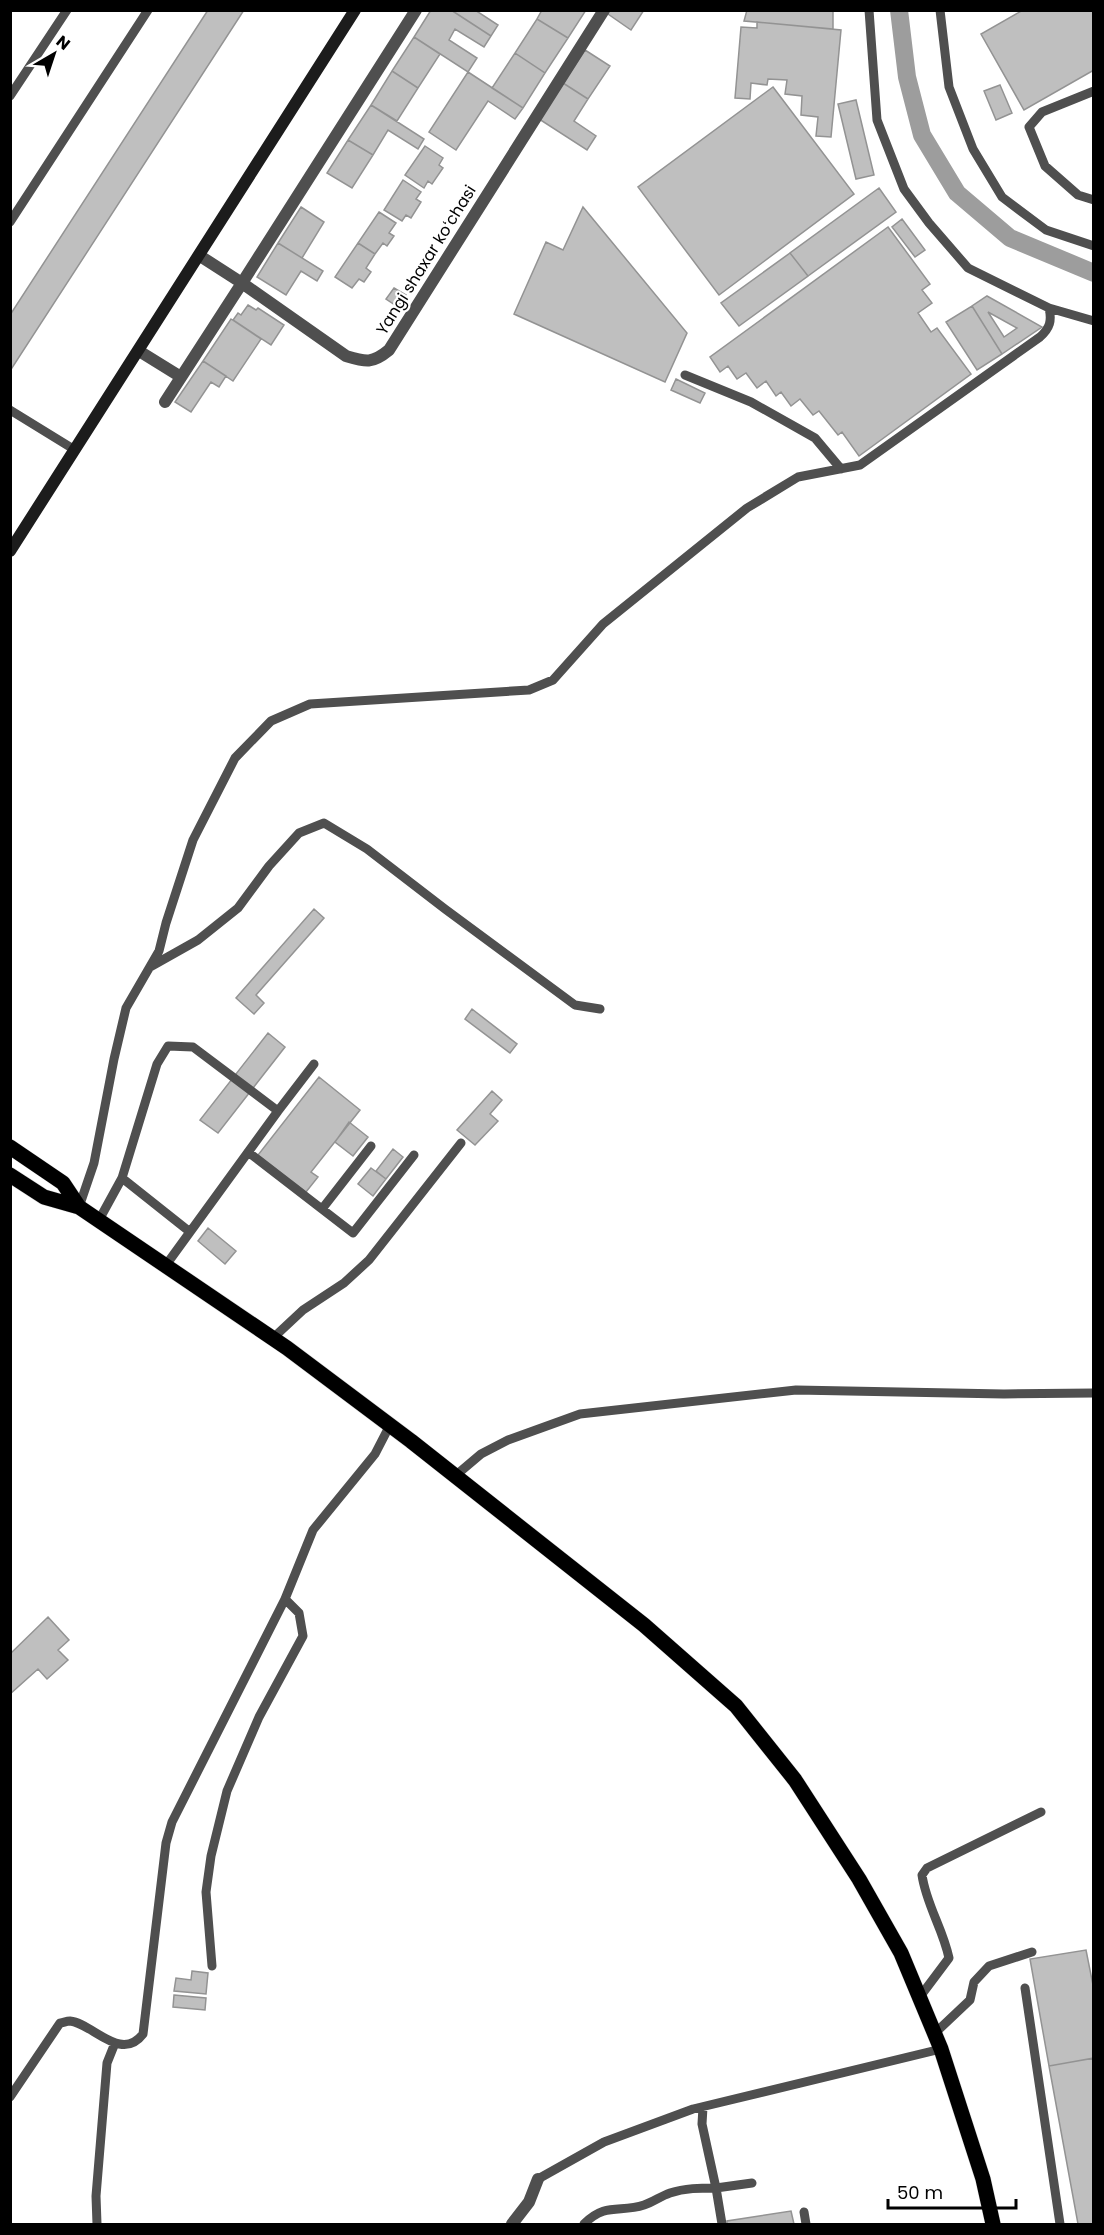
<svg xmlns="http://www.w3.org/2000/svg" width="1104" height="2235" font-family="Poppins,sans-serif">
<rect width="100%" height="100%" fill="#fff"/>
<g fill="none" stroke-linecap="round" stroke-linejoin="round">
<path stroke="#9d9d9d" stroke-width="18" d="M899,10L907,77L922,135L957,193L1010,238L1094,273"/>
</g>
<path fill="#bfbfbf" stroke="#939393" stroke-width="1.5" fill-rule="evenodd" d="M208,10H244L10,371V315Z
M431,10H451L491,36L484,47L455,29L449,40L477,58L468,72L414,37Z
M451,10H475L498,25L491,36Z
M542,10H586L568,38L537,19Z
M610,10H644L631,30L608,14Z
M747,10H833V29L744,21Z
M1023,10H1094V70L1024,110L981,34Z
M537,19L568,38L545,73L515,53Z
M757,22L841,30L831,137L816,136L818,117L801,115L802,96L785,94L787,80L768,79L767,85L751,83L750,99L735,98L741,27L757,28Z
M414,37L440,54L418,88L392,71Z
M585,50L610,66L588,99L563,83Z
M515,53L545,73L523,108L492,88Z
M392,71L418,88L397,121L371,105Z
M468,72L523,108L515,119L488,101L456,150L429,132Z
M563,83L588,99L574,121L596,136L587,150L539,119Z
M1000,85L1012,113L996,120L984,91Z
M773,87L854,194L719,295L638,187Z
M856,100L874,175L856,179L838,104Z
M371,105L424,139L418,149L388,130L373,155L348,140Z
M348,140L373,155L352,188L327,173Z
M425,146L443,158L439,165L443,168L432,184L428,181L424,188L405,175Z
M403,180L421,192L416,199L421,202L411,218L406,215L402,221L384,210Z
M879,188L896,212L808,276L790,253Z
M301,207L324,222L302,258L278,243Z
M583,207L687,333L665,382L514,314L546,242L563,250Z
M379,212L396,223L389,233L394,236L387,246L383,243L375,254L358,243Z
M902,219L925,250L915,257L892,227Z
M888,227L930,284L922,290L932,303L918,313L931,332L937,328L971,374L859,456L842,432L838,435L819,411L813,415L800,399L791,406L781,392L776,396L766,381L757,388L746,373L737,379L728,366L720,372L710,357Z
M278,243L323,271L317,281L301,271L286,295L257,277Z
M358,243L375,254L366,268L371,272L364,282L359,279L352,288L335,277Z
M790,253L808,276L739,326L721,303Z
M394,288L406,295L398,307L386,299Z
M987,296L1042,327L1002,354L972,306ZM988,312L1017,328L1004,337Z
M248,305L256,310L258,308L284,325L271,345L233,320L238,313L241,315Z
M972,306L1002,354L977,370L946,322Z
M231,319L261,339L233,381L203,361Z
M203,361L226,376L219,387L211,382L191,412L175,402Z
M676,379L705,393L700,403L671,390Z
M314,909L324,918L256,995L264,1003L254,1014L236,998Z
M472,1009L517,1044L510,1053L465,1019Z
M268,1033L285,1047L218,1133L200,1120Z
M319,1077L360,1110L311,1172L318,1177L306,1192L258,1155Z
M492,1091L502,1100L490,1114L498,1121L475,1145L457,1130Z
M349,1122L368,1137L353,1156L335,1142Z
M393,1149L403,1157L386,1179L376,1171Z
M371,1168L386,1179L373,1196L358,1184Z
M208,1228L236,1251L225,1264L198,1241Z
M48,1617L69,1640L58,1650L68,1660L47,1679L38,1669L10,1694V1654Z
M1086,1950L1094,1990V2058L1049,2066L1030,1959Z
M192,1971L208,1973L206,1994L174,1991L176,1978L191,1980Z
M174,1995L206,1998L205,2010L173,2007Z
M1094,2058V2224H1078L1049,2066Z
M791,2211L794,2224H727V2221Z"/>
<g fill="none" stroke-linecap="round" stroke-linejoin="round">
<g stroke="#dbdbdb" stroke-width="16">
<path id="primary" d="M10,1147L63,1183L79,1207
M10,1175L44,1197L79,1207L287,1348L411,1441L644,1625L736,1706L795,1780L859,1879L901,1953L941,2049L983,2179L993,2224"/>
</g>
<path stroke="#4f4f4f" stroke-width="9" d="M869,10L877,120L904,189L929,223L968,268L1049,308
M940,10L949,87L973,149L1002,197L1046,230L1094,246
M1094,91L1042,112L1029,127L1045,166L1078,195L1094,200
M10,96L67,10
M10,222L148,10
M685,375L751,402L815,438L841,469
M10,410L75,450
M150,967L198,940L238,908L269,866L299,833L324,823L367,849L445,909L575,1005L600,1009
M278,1111L314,1064
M248,1152L353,1233L414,1155
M79,1207L94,1163L114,1059L126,1008L159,951L166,923L193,840L235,758L271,721L310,704L529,690L553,680L603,624L747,508L798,477L860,465L1040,337C1050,328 1052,321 1049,308L1094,321
M322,1209L371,1146
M99,1220L122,1178
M166,1265L190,1232L122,1178L157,1064L168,1046L193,1047L278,1111L190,1232
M273,1338L303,1310L344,1283L369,1260L461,1143
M455,1476L481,1454L508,1440L580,1414L796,1390L1004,1394L1094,1393
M212,1966L206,1892L211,1856L227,1791L259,1717L303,1636L299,1613L285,1599
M1025,1988L1060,2224
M919,1998L949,1958C943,1929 926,1904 922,1875L927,1868L1041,1812
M934,2034L970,2000L974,1982L989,1966L1032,1952
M10,2097L60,2023C63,2023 66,2021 70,2021C92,2023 121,2063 143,2034L166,1843L172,1822L285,1599L313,1530L375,1454L390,1425
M538,2179L604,2142L693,2109L941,2049
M804,2212L806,2224
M97,2224L96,2196L107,2063L115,2043
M584,2224C606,2202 620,2213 644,2205C653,2202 661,2196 670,2193C685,2188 700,2188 716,2188L702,2124L703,2107
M722,2224L716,2188L752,2183"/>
<path stroke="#4f4f4f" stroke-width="12" d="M416,10L242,283L346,356C366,362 372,364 389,350L604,10
M139,351L181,377
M165,402L242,283L200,256
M512,2224L529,2202L538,2179"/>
<path stroke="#1c1c1c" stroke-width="12" d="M10,551L355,10"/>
<use href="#primary" stroke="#000" stroke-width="15"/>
</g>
<g text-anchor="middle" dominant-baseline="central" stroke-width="4.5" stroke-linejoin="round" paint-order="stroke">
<g font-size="16" fill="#000" stroke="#fff">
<text transform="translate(426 260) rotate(-58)">Yangi shaxar koʻchasi</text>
</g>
</g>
<rect width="1104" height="2235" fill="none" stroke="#000000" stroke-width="24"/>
<g transform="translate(54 54) rotate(39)" stroke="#ffffff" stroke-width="4.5" paint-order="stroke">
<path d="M0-4.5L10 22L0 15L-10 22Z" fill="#000000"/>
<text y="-9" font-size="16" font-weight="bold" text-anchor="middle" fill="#000000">N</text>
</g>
<path d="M888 2199v9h128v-9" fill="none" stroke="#000000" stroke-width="3"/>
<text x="897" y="2199" font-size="18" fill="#000000" stroke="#ffffff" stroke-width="4.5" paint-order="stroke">50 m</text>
</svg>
